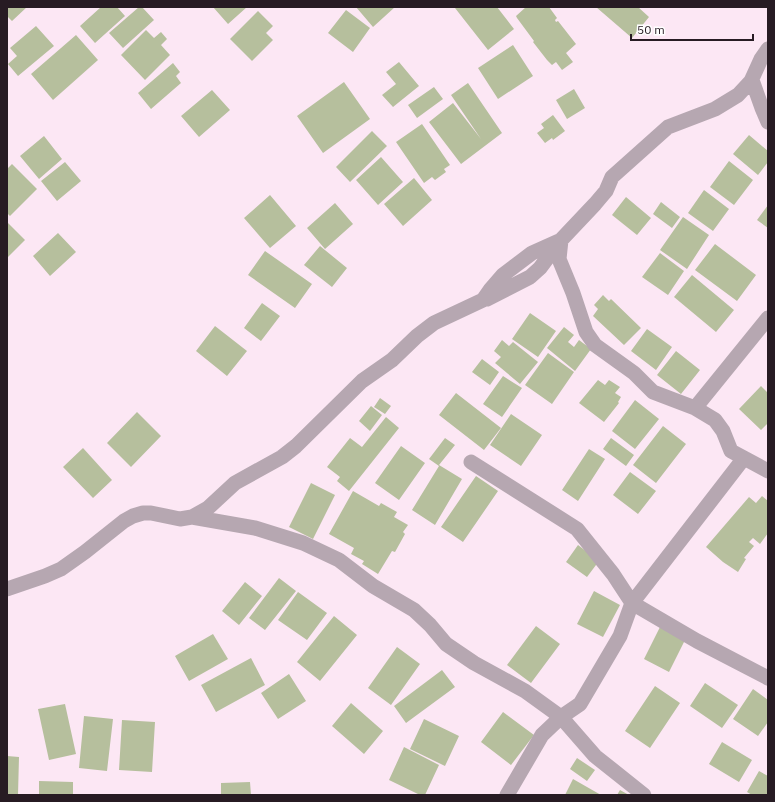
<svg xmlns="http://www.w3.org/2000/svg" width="775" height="802" font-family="'IBM Plex Sans',sans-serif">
<rect width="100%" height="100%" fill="#fce7f4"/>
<path fill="#b6bf9d" d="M7,7H27L12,21L7,16Z
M101,7H117L125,16L95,43L80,26Z
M139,7H142L154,20L123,48L109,33Z
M213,7H247L228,24Z
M356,7H395L373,27Z
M456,7H497L514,29L488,50L455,8Z
M526,7H549L557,18L555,20L556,22L558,21L576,44L566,53L573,62L562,70L556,62L552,65L547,60L533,42L534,41L517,18L516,16Z
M596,7H638L649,17L632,38Z
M346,10L370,28L353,52L328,33Z
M258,11L273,26L266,33L273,40L252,61L230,39Z
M36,26L54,46L18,76L8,64L17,56L10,48Z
M146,30L154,38L161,32L167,39L161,45L170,55L145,80L121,55Z
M76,35L98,60L53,100L31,74Z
M513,45L533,76L498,99L478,68Z
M399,62L419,86L393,107L382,95L396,84L386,72Z
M173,63L180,72L176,76L181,83L151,109L138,93Z
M344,82L370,119L323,153L297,116Z
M468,83L502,133L461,164L429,122L453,103L481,139L451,95Z
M434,87L443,99L417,118L408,105Z
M574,89L585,108L567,119L556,100Z
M212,90L230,110L199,137L181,116Z
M553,115L565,131L553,140L552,138L545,143L537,133L544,128L541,124Z
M422,124L450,165L444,169L446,172L435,180L432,177L424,183L396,142Z
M372,131L387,146L350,182L336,167Z
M749,135L768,151V162L758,175L733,154Z
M44,136L62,159L39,179L20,156Z
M381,157L403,182L378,205L356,180Z
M729,161L753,180L734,205L710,187Z
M65,162L81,181L57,201L41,181Z
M12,164L37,189L10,216L7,213V169Z
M414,178L432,200L403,226L384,204Z
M704,190L729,209L713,231L688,213Z
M270,195L296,226L270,248L244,218Z
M626,197L651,218L637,235L612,215Z
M661,202L680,217L672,228L653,214Z
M335,203L353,224L325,249L307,228Z
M768,205V228L757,220Z
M683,217L709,235L687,269L660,250Z
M7,222L25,240L7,258Z
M58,233L76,252L50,276L33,256Z
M715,244L756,275L737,301L695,270Z
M320,246L347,268L332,287L304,265Z
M265,251L312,284L295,308L248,275Z
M660,253L684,271L668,295L642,277Z
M692,275L734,310L716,332L674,297Z
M603,295L609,301L611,299L641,328L624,345L593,316L598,309L594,305Z
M262,303L280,316L261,341L244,328Z
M530,313L556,331L538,357L512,339Z
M215,326L247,351L227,376L196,351Z
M564,327L574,335L568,342L574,347L579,340L591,349L575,371L547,348Z
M647,329L672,347L656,370L631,351Z
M502,340L509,346L513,342L538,362L520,384L495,363L501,357L494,351Z
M676,351L700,370L681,394L657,375Z
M548,353L574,372L552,404L525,385Z
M482,359L499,372L490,385L472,372Z
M503,376L522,388L502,417L483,404Z
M598,380L605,385L609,380L620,387L615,393L621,397L618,402L619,403L604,422L579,403Z
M761,386L768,393V423L761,430L739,409Z
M456,393L501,428L484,450L439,415Z
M380,398L391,406L385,414L374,407Z
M635,400L659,419L635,449L612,431Z
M371,406L382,415L370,431L359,421Z
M137,412L161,436L131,467L107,443Z
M511,414L542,435L521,466L490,445Z
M386,417L399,428L349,491L337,481L340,477L327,467L350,438L362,447Z
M663,426L686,444L656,483L633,465Z
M445,438L455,445L439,465L462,479L435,525L412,510L439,466L429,459Z
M611,438L634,455L626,466L603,449Z
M401,446L425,463L399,500L375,483Z
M83,448L112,480L93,498L63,467Z
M589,449L605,459L578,501L562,490Z
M630,472L656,491L638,514L613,495Z
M476,476L498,491L463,542L441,527Z
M311,483L335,495L313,539L289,527Z
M353,491L379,506L381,503L397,512L394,517L408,525L403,532L405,534L395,552L392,551L378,574L362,564L364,561L351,554L354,548L329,534Z
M762,496L768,501V533L760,544L753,538L749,542L754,546L744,558L746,559L738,572L723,562L706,547L749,497L756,503Z
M578,545L599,561L587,577L566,562Z
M279,578L296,591L265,630L249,618Z
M245,582L262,596L239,625L222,611Z
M594,591L620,605L603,637L577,624Z
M298,592L327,613L307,640L278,620Z
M334,616L357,635L320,681L297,662Z
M661,625L686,638L669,672L644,659Z
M536,626L560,644L531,683L507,665Z
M213,634L228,659L189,681L175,656Z
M397,647L420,664L391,705L368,688Z
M251,658L265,685L216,712L201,685Z
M442,670L455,687L406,723L394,706Z
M289,674L306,701L278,719L261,693Z
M705,683L738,705L722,728L690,706Z
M655,686L680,703L650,748L625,731Z
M753,689L768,700V722L758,736L733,719Z
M351,703L383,731L364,754L332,726Z
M65,704L76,754L49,760L38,709Z
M503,712L534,735L511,765L481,742Z
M84,716L113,719L107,771L79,768Z
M424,719L459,736L445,766L410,749Z
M122,720L155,722L152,772L119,770Z
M722,742L752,760L739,782L709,764Z
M404,747L439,765L425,795H420L389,780Z
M7,756L19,757L18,795H7Z
M577,758L595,770L587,781L570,769Z
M759,771L768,776V795H752L747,792Z
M573,779L601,795H565Z
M39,781L73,782V795H39Z
M250,782L251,795H221V783Z
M620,790L629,795H617Z"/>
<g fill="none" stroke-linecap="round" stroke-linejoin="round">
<path stroke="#b6a7b1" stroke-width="15" d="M751,81L752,80L762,108L768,122
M561,240L559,259L573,293L586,332L595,345L634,373L653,392L695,408L715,420L723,431L731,451L768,471
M487,299L530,277L540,268L560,241
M695,408L768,318
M471,462L577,529L613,574L632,603L697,641L768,678
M192,517L255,528L303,543L339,560L373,586L414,610L430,625L446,644L474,663L525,691L561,717L595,756L644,795
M7,589L45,576L61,569L85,552L124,521L133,516L143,513H151L180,519L192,517L208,508L235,483L282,457L296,446L362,381L392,360L417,336L434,323L483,300L490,290L503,275L532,253L561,240L595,204L606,191L612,177L668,127L715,109L738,95L751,81L761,59L768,49
M507,795L542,735L561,717L580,704L620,636L632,603L744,458"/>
</g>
<rect width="775" height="802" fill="none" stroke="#271b23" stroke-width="16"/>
<path d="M631 34v6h122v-6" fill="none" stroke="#271b23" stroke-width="2"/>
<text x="637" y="34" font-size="12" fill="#271b23" stroke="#ffffff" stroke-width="3" paint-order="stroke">50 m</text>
</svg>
